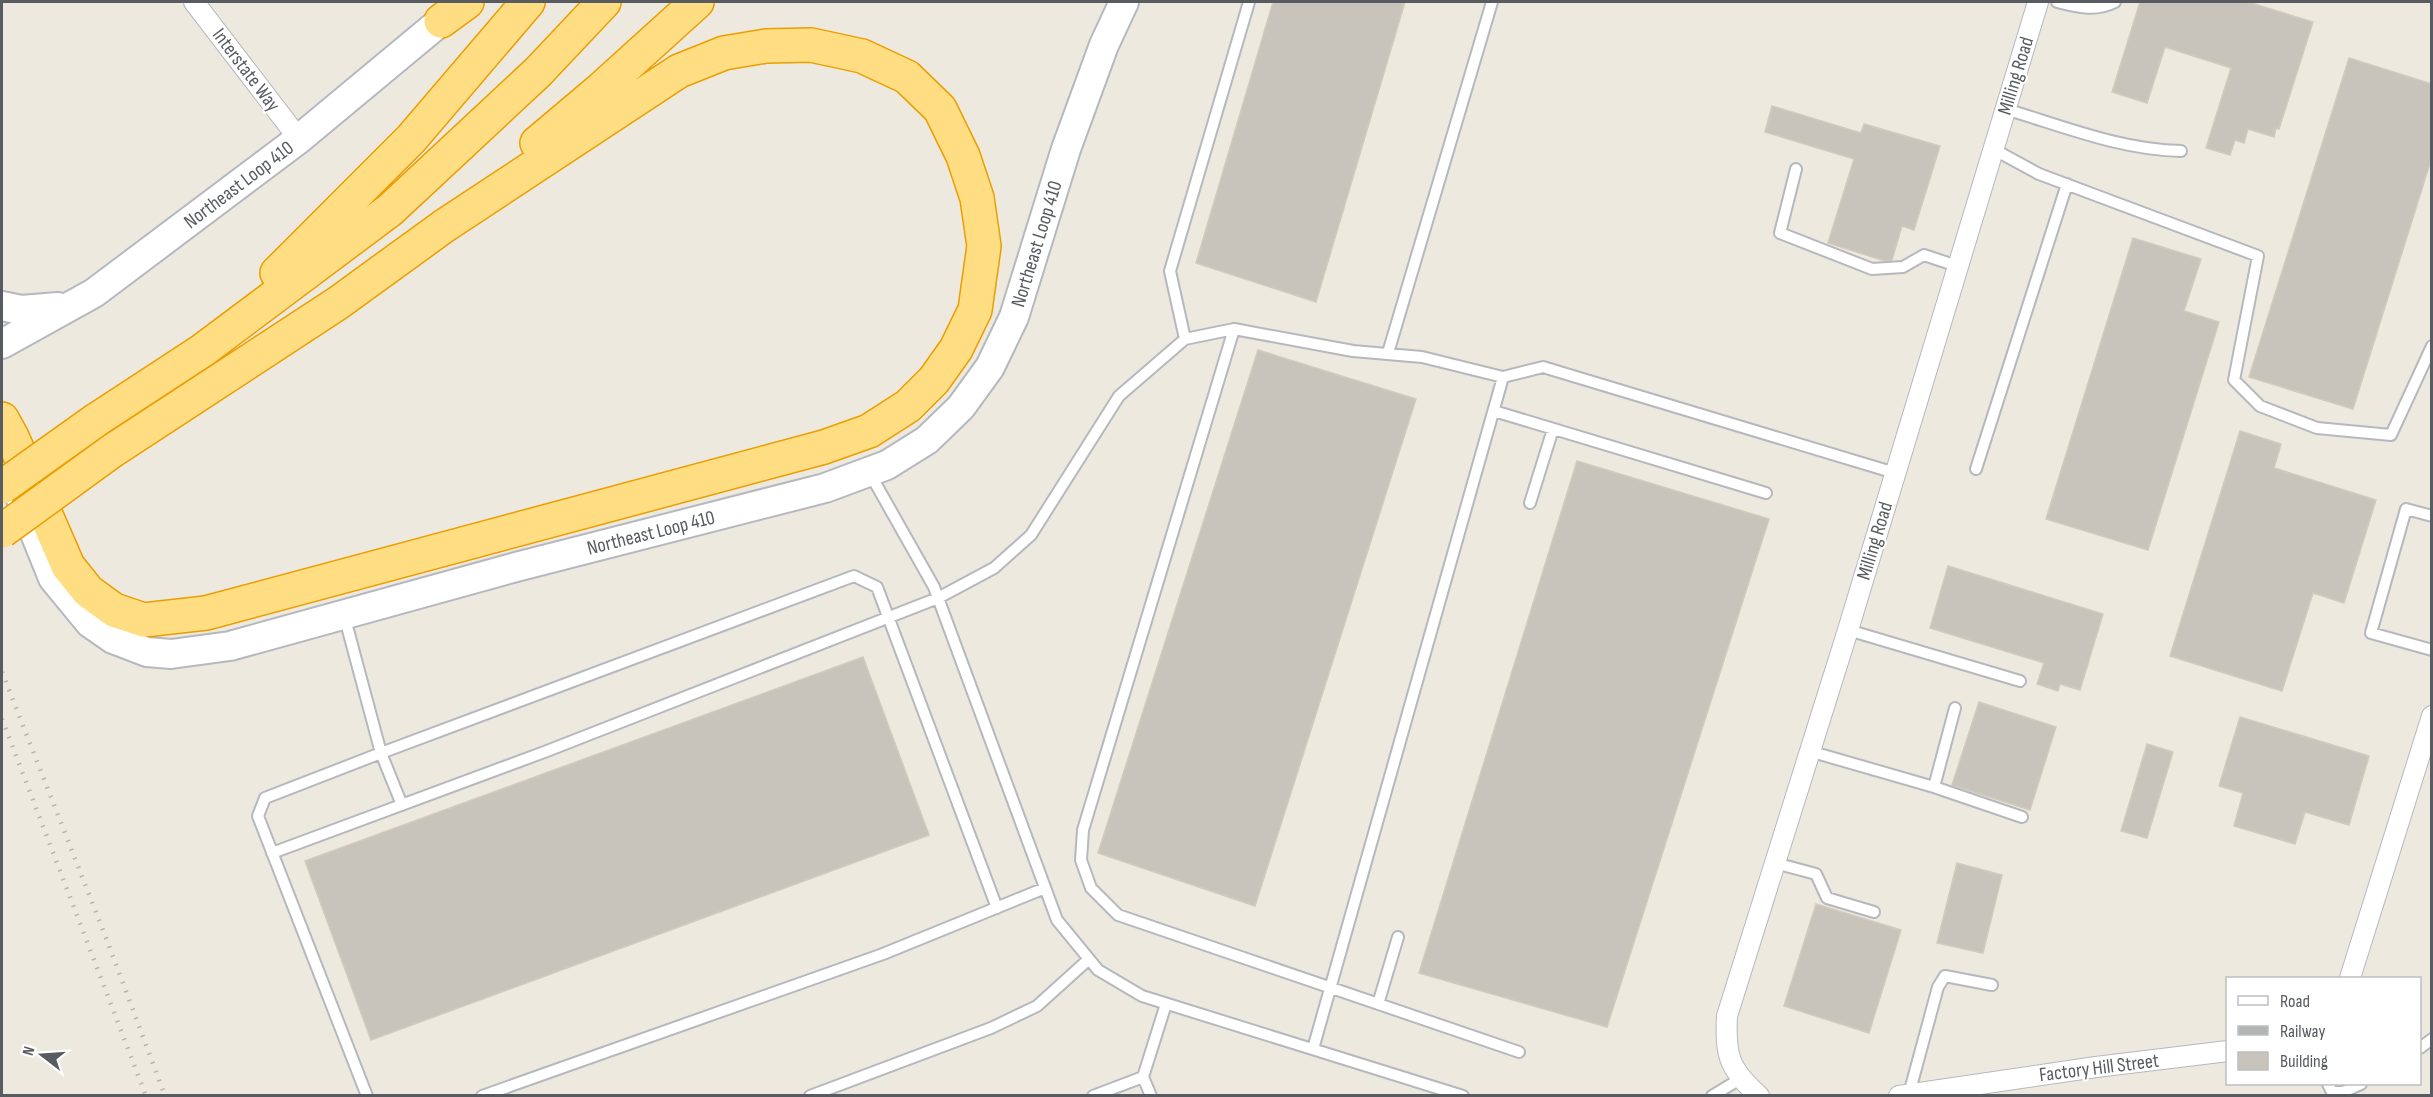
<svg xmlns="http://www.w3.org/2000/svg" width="2433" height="1097" font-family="'Sofia Sans Condensed',sans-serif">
<rect width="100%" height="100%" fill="#ede9de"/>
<path fill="#c8c4bc" stroke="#d2cbbc" stroke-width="1.5" d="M1273,2H1405L1316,302L1196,263Z
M2140,2H2248L2313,22L2279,129L2276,128L2274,137L2248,129L2244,143L2235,140L2230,155L2206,148L2231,68L2165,47L2147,103L2112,92Z
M2349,58L2432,84V157L2353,409L2249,377Z
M1772,106L1861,133L1864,124L1940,146L1914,230L1902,226L1892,260L1885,261L1828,243L1854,159L1765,132Z
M2133,238L2201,259L2184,311L2219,322L2148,550L2046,519Z
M1258,350L1416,399L1255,906L1098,853Z
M2240,431L2281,444L2274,468L2376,500L2344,603L2313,593L2282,691L2170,656Z
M1577,461L1769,519L1607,1027L1419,973Z
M1948,566L2103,614L2080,690L2060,684L2058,691L2037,684L2044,663L1930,628Z
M863,657L929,835L371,1040L305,861Z
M1979,702L2056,727L2030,810L1952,785Z
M2240,717L2369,756L2349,825L2305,812L2295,844L2234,826L2243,793L2219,786Z
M2147,744L2173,752L2147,838L2121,831Z
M1957,863L2002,875L1983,953L1937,943Z
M1816,904L1901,930L1869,1033L1784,1006Z"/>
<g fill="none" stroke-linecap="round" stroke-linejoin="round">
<g stroke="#b5b8bd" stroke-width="14">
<path id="lane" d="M2057,2C2078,7 2095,12 2115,2
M2005,109C2063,126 2121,150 2181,151
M1993,149L2039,174L2258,256L2234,380L2260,406L2317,428L2391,435L2432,346
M1796,169L1780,233L1872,269L1903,267L1924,255L1957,266
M1234,329L1083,830L1081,860L1091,888L1118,915L1519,1052
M1185,339L1170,271L1249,2
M1388,353L1492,2
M1503,377L1543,367L1895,473
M1494,411L1766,493
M1976,469L2067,184
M869,472L934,587L1057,920L1098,970L1142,996L1463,1096
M1530,503L1553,429
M2432,516L2406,509L2371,633L2432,650
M344,615L381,753L265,798L258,816L367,1096
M1848,630L2020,681
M1809,751L1934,787L1955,708
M1934,787L2022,817
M402,805L381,753L854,576L877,587L997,908
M272,853L547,751L938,598L994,568L1031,535L1119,396L1185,339L1234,329L1353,351L1422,357L1503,377L1313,1049
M1775,863L1816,874L1827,898L1874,912
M1378,1004L1398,937
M2420,1048L2432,1039
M2328,1084L2332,1092H2343L2361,1084
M1909,1094L1938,987L1945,976L1992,985
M482,1096L883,954L1045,888
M810,1096L991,1028L1037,1006L1089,959
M1093,1096L1143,1077
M1151,1096L1143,1077L1166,1004
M1712,1096L1740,1079"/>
</g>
<g stroke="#b5b8bd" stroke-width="22">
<path id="street" d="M194,2L299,139
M2350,978L2432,716
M1759,1096C1729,1069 1725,1056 1727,1016L1848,630L2038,2
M1899,1096L2096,1067L2228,1051"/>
</g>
<g stroke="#b5b9bf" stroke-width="32">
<path id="secondary" d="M2,306L21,310L58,307
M2,344L94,293L299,139L441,21L455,5
M19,494L53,578L90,623L113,639L147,652L171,654L230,646L516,567L825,488L887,465L927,440L961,407L990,367L1014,317L1066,149L1104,45L1124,2"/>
</g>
<g stroke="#eb9e00" stroke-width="36">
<path id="highway" d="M441,21L467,2
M537,143L601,89L697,2
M277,273L411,139L528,2
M2,419L12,437L68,566L88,591L114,610L144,620L206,613L824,447L869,431L908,406L934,380L956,349L975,310L984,246L977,198L963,156L940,109L907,77L862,56L811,45L766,46L724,53L679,71L444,226L338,303L112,451
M96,420L203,350L390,210L538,72L604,2"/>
</g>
<use href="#lane" stroke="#fff" stroke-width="10"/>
<use href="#street" stroke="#fff" stroke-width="20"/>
<use href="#secondary" stroke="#fff" stroke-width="28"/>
<use href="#highway" stroke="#ffdd83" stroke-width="33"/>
<path stroke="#b3b4b4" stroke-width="4.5" stroke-dasharray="1.5 8" stroke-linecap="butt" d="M2,672L108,943L165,1096
M2,719L146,1096"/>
<g stroke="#eb9e00" stroke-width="36" stroke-linecap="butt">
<path id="highway-bridge" d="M2,487L96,420
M2,531L112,451"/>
</g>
<use href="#highway-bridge" stroke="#ffdd83" stroke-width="33"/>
</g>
<g text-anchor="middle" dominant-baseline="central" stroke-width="4.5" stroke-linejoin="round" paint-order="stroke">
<g font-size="20" fill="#585c61" stroke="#fff">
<text transform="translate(246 70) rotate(53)">Interstate Way</text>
<text transform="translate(2016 76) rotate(-73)">Milling Road</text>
<text transform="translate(239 185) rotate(-37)">Northeast Loop 410</text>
<text transform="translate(1037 244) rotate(-73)">Northeast Loop 410</text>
<text transform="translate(651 533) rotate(-14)">Northeast Loop 410</text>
<text transform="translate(1875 541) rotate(-73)">Milling Road</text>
<text transform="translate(2099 1068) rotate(-7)">Factory Hill Street</text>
</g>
</g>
<rect width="2433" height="1097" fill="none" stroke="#585c61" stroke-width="6"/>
<rect x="2226" y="977" width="195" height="108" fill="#ffffff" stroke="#bcbec0" stroke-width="1.5"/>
<rect x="2238" y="996" width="30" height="9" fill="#ffffff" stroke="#bcbec0" stroke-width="1.5"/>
<text x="2280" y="1007" font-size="18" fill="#585c61">Road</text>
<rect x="2238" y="1026" width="30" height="9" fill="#b3b4b4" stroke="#bcbec0" stroke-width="1.5"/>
<text x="2280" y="1037" font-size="18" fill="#585c61">Railway</text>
<rect x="2238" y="1052" width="30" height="18" fill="#c8c4bc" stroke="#bcbec0" stroke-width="1.5"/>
<text x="2280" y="1067" font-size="18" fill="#585c61">Building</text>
<g transform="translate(42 1055) rotate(287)" stroke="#ffffff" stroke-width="4.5" paint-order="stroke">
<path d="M0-4.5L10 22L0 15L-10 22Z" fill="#585c61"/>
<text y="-9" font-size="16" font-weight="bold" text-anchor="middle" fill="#585c61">N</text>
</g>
</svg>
